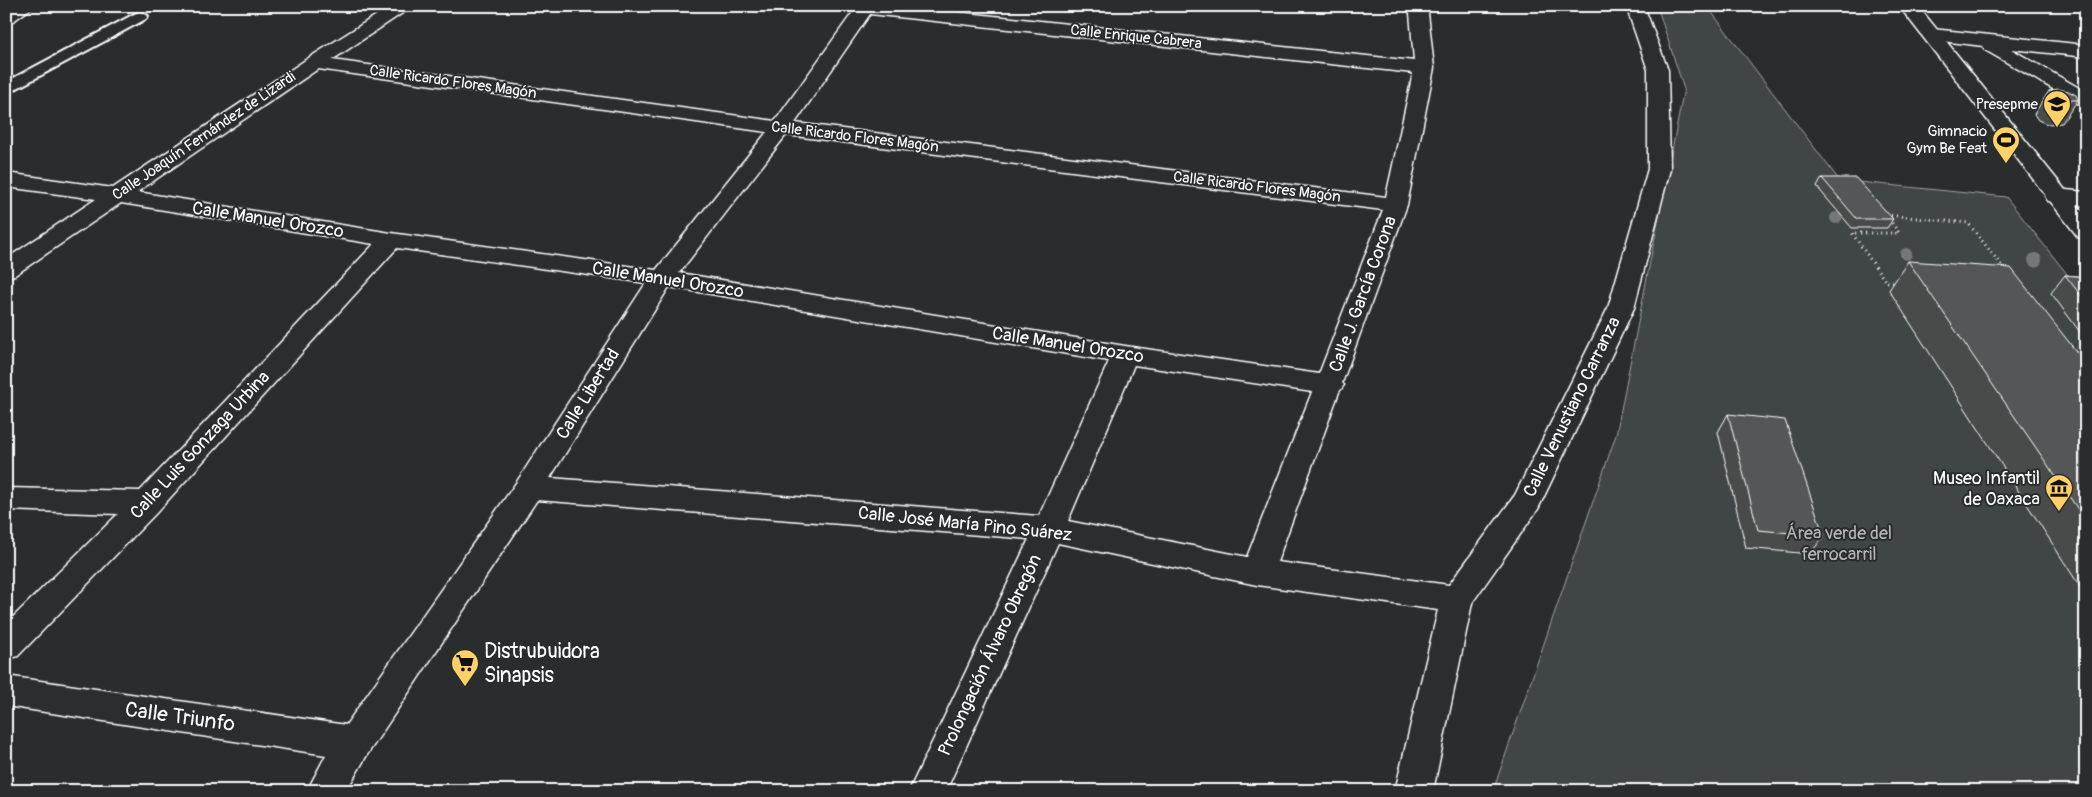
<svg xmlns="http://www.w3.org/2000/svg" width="2092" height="797" font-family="Pangolin,sans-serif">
<rect width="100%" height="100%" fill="#2a2d2e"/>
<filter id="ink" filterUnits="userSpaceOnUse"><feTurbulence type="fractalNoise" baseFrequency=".02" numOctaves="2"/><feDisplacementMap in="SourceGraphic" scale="10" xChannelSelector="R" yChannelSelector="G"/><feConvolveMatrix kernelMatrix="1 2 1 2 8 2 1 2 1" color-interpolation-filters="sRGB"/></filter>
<g filter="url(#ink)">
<path fill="#414445" stroke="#a0a2a2" d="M1657,6H1707L1839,180L2006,197L2086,298V791H1493L1616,435L1684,89Z"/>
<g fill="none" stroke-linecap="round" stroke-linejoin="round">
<g stroke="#fff" stroke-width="4">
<path id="service" d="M140,11L148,16L146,19L6,94V82Z"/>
</g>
<g stroke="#fff" stroke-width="3">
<path id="minor" d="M391,6H413L332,60L775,121L853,12L843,10L840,6H901L1414,61L1410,13L1406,6H1424L1428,13L1434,68L1407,205L1342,383L1344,385L1339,392L1277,562L1449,585L1515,495L1608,308L1648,169V70L1626,6H1644L1668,70L1670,169L1634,308L1538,509L1472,603L1433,791H1395L1438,610L1257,585L1058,543L946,791H909L1029,539L537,500L367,755L346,791H307L326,755L6,706V676L346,725L518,480L646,283L397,248L158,511L18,656L6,660V624L118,514L6,510V488L140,491L374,244L121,203L15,275L6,277V259L96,199L6,187V173L113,188L307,59ZM870,14L1413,73L1386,197L795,123ZM318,69L767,132L656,270L391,233L137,192ZM786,135L1383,210L1319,374L1125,346L679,273ZM669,287L1109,361L1039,516L550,478ZM1134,365L1312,392L1247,557L1068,521Z
M1932,29L2086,45V57L2011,49L2086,92V106L2079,104L1985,50L1983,46L1925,39L1923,35L1925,31Z
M2056,189L2086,192V206L2048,201L2045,196L2048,191Z"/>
</g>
<g stroke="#fff" stroke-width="3">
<path id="secondary" d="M1899,6H1918L2086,216V239L2078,237Z"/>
</g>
<g stroke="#fff" stroke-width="3">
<path id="primary" d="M12,6H34L12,22L6,23V10Z"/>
</g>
<path stroke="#fff" stroke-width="3" stroke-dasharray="1 4" stroke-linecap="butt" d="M1886,215L1968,223L2006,271
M1889,219L1899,233H1852L1886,282H1896"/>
<use href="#service" fill="#2a2d2e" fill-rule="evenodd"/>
<use href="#minor" fill="#2a2d2e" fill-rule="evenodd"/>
<use href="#secondary" fill="#2a2d2e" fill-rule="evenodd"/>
<use href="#primary" fill="#2a2d2e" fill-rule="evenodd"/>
</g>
<g fill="#757778">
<circle cx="1836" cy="218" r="6"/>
<circle cx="1906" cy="254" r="6"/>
<circle cx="2035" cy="260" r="7"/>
</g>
<path fill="#494b4c" stroke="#fff" d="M2049,91L2078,100L2062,123L2047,124L2038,120L2034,114Z
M1822,178L1893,219L1887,228H1852L1817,187Z
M1908,261L2086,364V596L1889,290Z
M2065,275L2086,277V340L2051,293Z
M1728,414L1824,536L1810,554L1746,548L1718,432Z"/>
<path fill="#555758" stroke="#fff" d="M2058,89L2068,91L2076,95L2078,100H2063L2054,97L2049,91Z
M1822,178H1856L1893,219H1857Z
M1908,261L2011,268L2086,364V521Z
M2065,275L2086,277V302Z
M1728,414L1785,420L1824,536L1758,530Z"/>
</g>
<defs>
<g id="university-pin" transform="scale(1.4375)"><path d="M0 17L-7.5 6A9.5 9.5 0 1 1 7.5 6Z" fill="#ffd166" stroke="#2a2d2e"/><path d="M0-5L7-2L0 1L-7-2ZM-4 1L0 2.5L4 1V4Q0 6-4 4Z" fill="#111"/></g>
<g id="stadium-pin" transform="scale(1.4375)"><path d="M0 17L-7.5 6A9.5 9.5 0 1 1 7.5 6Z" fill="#ffd166" stroke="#2a2d2e"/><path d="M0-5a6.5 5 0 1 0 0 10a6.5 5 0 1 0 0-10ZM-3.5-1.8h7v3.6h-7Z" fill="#111"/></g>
<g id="museum-pin" transform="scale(1.4375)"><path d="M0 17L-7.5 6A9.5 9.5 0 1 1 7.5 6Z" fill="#ffd166" stroke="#2a2d2e"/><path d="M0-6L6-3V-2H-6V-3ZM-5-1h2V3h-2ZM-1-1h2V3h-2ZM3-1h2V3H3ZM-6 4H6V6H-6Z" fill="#111"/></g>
<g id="supermarket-pin" transform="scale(1.4375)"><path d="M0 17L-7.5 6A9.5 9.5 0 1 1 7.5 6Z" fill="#ffd166" stroke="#2a2d2e"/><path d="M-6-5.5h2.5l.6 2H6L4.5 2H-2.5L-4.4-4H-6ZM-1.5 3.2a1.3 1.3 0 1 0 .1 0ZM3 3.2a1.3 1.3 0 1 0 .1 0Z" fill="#111"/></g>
</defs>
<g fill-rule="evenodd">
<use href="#university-pin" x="2057" y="104"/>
<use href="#stadium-pin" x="2006" y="140"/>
<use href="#museum-pin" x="2059" y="488"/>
<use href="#supermarket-pin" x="465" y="663"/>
</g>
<g text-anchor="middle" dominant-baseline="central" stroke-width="4" stroke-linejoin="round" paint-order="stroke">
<g font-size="15" fill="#fff" stroke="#2a2d2e">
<text transform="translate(1136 37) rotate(6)">Calle Enrique Cabrera</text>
<text transform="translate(453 82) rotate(8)">Calle Ricardo Flores Magón</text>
<text transform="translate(204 136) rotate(-34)">Calle Joaquín Fernández de Lizardi</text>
<text transform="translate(855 137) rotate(7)">Calle Ricardo Flores Magón</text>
<text transform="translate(1257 187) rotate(7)">Calle Ricardo Flores Magón</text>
</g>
<g font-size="15" fill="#fff" stroke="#2a2d2e" text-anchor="end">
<text x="2038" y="104">Presepme</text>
<text x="1987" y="131">Gimnacio<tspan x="1987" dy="17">Gym Be Feat</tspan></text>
</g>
<g font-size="18" fill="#fff" stroke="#2a2d2e">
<text transform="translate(268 220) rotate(9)">Calle Manuel Orozco</text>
<text transform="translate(668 280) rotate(9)">Calle Manuel Orozco</text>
<text transform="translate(1363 294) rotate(-70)">Calle J. García Corona</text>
<text transform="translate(1068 345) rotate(9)">Calle Manuel Orozco</text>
<text transform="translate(588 394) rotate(-58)">Calle Libertad</text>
<text transform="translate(1572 407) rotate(-64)">Calle Venustiano Carranza</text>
<text transform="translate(200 445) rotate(-47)">Calle Luis Gonzaga Urbina</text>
<text transform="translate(965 524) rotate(6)">Calle José María Pino Suárez</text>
<text transform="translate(990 655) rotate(-65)">Prolongación Álvaro Obregón</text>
</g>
<g font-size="18" fill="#fff" stroke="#2a2d2e" text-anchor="end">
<text x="2040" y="478">Museo Infantil<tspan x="2040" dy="21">de Oaxaca</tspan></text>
</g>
<g font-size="18" fill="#b3b4b5" stroke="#2a2d2e">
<text x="1839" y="533">Área verde del<tspan x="1839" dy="21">ferrocarril</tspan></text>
</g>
<g font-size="21" fill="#fff" stroke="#2a2d2e" text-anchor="start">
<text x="484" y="651">Distrubuidora<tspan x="484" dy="24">Sinapsis</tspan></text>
</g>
<g font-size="21" fill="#fff" stroke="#2a2d2e">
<text transform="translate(180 717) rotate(8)">Calle Triunfo</text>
</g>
</g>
<rect width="2092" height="797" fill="none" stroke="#2a2d2e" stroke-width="25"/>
<rect x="12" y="12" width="2067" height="772" fill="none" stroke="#fff" stroke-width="2" filter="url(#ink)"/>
</svg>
